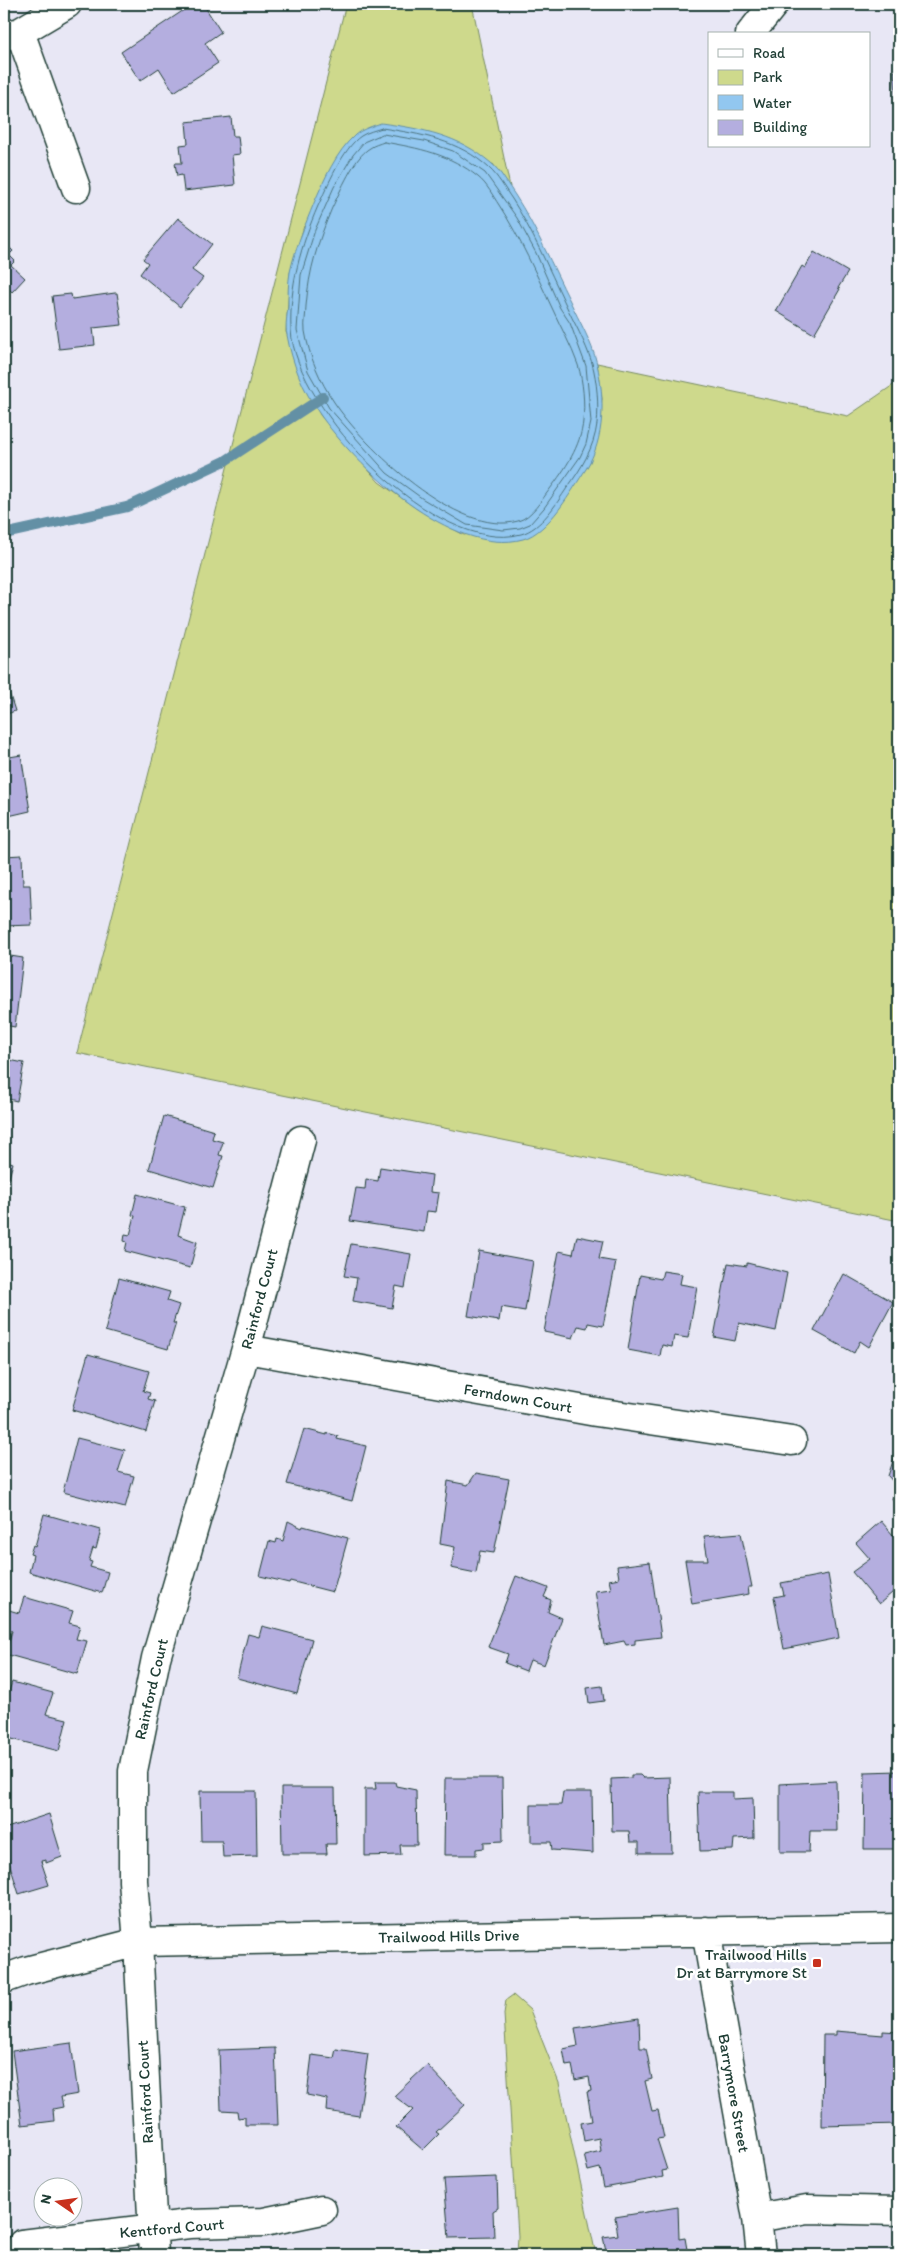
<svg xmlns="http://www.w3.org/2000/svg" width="903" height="2259" font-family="Itim,sans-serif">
<rect width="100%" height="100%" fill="#e8e7f5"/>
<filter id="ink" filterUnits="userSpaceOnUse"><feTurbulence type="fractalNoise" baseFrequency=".02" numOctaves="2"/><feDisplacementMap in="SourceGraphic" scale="10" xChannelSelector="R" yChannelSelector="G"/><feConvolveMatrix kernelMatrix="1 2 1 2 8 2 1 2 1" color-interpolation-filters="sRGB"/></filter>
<g filter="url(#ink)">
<path fill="#ced98c" stroke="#768b60" d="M346,4H472L510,187L493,164L304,226L290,273L286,332L320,415L379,482L417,509L464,535L553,516L590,462L602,399L597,363L848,416L899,381V1221L77,1053Z
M513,1995L530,2010L559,2083L596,2255H517L518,2236L504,2014L506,2000Z"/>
<path fill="#92c7f0" stroke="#6490a5" d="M381,123C423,129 458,135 491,163C501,171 508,185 515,195C537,229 552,265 570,301C579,321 592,342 597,364C605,398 605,439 586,469C572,490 549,532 523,539C453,558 355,466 319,413C303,390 292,363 287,335C285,326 287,316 288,307C288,295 288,283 290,272C295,249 305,225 314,203C324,180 336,152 355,135C362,129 373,126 381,123Z"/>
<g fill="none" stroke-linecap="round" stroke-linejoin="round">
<path stroke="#4d747f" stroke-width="1" d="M382,128C420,134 459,140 489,168C498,176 505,189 512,199C533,232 548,267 565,303C574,323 585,341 592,363C597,381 599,405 597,424C594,448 581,469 567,488C556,504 541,529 521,534C437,557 295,409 291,330C289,287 301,245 318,206C327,187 343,148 361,136C367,132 376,130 382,128Z
M383,134L424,141L453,151L485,173L517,218L536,253L560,308L570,323L586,366L591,422L586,444L580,457L544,508L530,524L520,528L503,530L467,525L423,499L387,473L329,408L308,371L297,330L301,275L315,230L334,187L353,155L364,142Z
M384,142C419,148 450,154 478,177C487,184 493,196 499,205C521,239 536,274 553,310C561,328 571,345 578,365C583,381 585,404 583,421C581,446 565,469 550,489C542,499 532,517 518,521C458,538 364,447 334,402C320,381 309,356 305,331C304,323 306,314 306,306C309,270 318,241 332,208C340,192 354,157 370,148C374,145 379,144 384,142Z"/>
<path stroke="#6490a5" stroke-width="10" d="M4,534L127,507L225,461L323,397"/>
</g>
<path fill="#b4aedf" stroke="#1f3d34" d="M193,4H203L221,32L205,43L218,63L174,92L159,68L140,81L121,52Z
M894,71H899V139Z
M231,117L233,136H238L240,154L232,155L235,185L184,191L182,175L177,176L175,163H182L180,145L188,144L186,122Z
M178,218L212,244L192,270L203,278L180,307L140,274L148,263L143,259Z
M4,242L13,251L9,255L15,261L11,265L25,278L12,292L9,289L4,295Z
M814,252L848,272L838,288L840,289L814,334L776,311L802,266L805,268Z
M115,293H117L122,325L93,328L95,345L59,349L52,296L71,294L72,299Z
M4,677L15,711L4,715Z
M21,755L30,811L4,817V758Z
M22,855L23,885H30L32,925L4,926V856Z
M4,955L23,958L15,1027L4,1025Z
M4,1059L24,1063L17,1101L4,1098Z
M164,1116L214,1131L212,1139L223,1142L219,1155L223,1156L213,1188L149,1169Z
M4,1160L13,1163L4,1196Z
M380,1167L432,1175L430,1192L439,1193L436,1212L427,1211L424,1232L350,1221L356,1188L365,1189L366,1179L378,1181Z
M137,1194L185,1207L178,1235L197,1242L190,1268L125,1251L127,1242L124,1241L125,1234L130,1235L135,1216L132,1215Z
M577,1236L603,1241L599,1259L616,1262L603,1326L588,1323L587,1328L578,1326L573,1338L544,1332L559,1251L573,1254Z
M351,1244L411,1254L405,1288L396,1286L392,1308L353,1301L357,1278L344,1276Z
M479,1251L533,1261L525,1311L501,1307L499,1321L468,1316Z
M728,1263L747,1266V1263L787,1273L776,1331L739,1323L735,1341L714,1337Z
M663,1271L682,1274L680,1284L697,1287L688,1338L674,1336L672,1347L662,1345L660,1356L628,1350L640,1275L661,1279Z
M844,1274L893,1302L869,1347L860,1341L854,1353L814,1331Z
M119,1278L170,1292L167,1301L179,1305L173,1323H176L168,1349L105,1331Z
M88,1354L149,1371L143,1391L150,1393L148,1399L155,1401L146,1432L72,1410Z
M304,1429L327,1435V1433L338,1436L337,1439L366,1446L352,1501L287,1484Z
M77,1438L125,1450L118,1472L134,1476L125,1508L63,1492Z
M899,1443V1501L892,1499L897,1486L888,1476Z
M476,1473L509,1479L494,1553L480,1551L476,1573L451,1568L455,1547L440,1544L448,1481L468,1485Z
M44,1514L101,1530L96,1549L93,1548L89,1561L92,1562L90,1567L108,1572L102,1593L29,1572L33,1555L30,1554L33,1545L35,1546Z
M288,1521L302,1528L303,1526L348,1538L333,1592L290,1581L289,1583L260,1576L269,1541L276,1543L277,1539L283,1541Z
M881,1521L899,1542V1587L879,1604L852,1572L870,1559L856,1543Z
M741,1533L752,1587H748L749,1594L692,1604L685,1560H708L704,1536Z
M650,1562L661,1637L635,1640V1644L626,1645L624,1641L604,1645L595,1591L611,1589L609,1580L619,1578L617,1566Z
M828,1574L839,1638L784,1649L774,1597L784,1595L781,1583Z
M516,1576L548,1588L544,1597L551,1600L548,1612L562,1618L544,1665L530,1660L526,1671L505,1663L508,1654L488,1647Z
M24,1597L73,1611L69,1623L80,1626L76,1639L87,1641L77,1674L5,1654L12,1631L4,1628L9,1610L19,1613Z
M262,1626L312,1639L297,1694L237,1678L248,1634L259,1637Z
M12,1682L53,1693L46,1714L67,1719L59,1751L4,1737V1692L8,1694Z
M602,1686L604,1701L589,1703L587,1688Z
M899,1771V1849H864L865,1772Z
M631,1775H640L643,1778L670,1777L672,1853H639V1842H630L629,1831H612L611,1779L631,1778Z
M445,1778H502L503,1841L484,1842V1848L476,1849V1855H444Z
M836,1781L837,1831H810L809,1852H780V1784Z
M375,1782H395L396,1786L416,1790L417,1845H400L401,1855L365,1856V1789H376Z
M281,1788H335L336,1844H326L327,1854H282Z
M200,1791H256L257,1856L223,1857L222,1841H201Z
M563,1792H592L593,1853L552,1850L551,1842H531V1805H561Z
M698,1792H733V1799L753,1798L754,1838L734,1839L733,1850L700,1851Z
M49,1814L62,1857L46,1863V1860L41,1861L49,1885L19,1894L4,1846V1829Z
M639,2018L640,2048H646L652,2079L645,2081L652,2111L658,2110L664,2138L657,2139L667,2170L662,2171L663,2177L604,2188L600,2168L588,2171L584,2155L601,2151L599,2138L584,2141L581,2123L592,2121L587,2092L591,2091L589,2077L575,2080L572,2065L566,2066L563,2049L578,2046L575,2028Z
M836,2031L883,2035V2031L899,2032V2124L822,2126L823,2035H836Z
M71,2043L78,2094L61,2097L63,2107L53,2109L54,2121L22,2125L12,2051Z
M275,2048L278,2125H245V2117L238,2118L237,2111L221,2110L219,2050Z
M336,2049L368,2054L359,2116L326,2111L327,2099L307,2095L312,2055L334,2058Z
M427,2065L465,2105L436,2132L439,2134L423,2150L396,2127L413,2110L394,2096Z
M497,2177L498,2208L493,2211L494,2237L449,2238L444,2179Z
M678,2207L679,2239L685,2238L688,2255H607L603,2237L618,2235L615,2217Z"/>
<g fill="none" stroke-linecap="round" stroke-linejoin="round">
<g stroke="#1f3d34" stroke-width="31">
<path id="minor" d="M20,32L76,188
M750,34L774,4
M4,36L20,32L67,4
M246,1349L596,1412L792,1441
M706,1931L757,2218L761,2255
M4,1979L26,1971L138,1942L899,1928
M757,2218L807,2209L899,2211
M22,2244L189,2224L264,2222L322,2210
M154,2255L138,1942L133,1881V1771L156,1658L246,1349L301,1140"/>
</g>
<use href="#minor" stroke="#fff" stroke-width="28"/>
</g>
</g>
<rect fill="#c8321e" stroke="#fff" stroke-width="2" x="812" y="1958" width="10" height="10" rx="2.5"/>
<g text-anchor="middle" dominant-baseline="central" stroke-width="5" stroke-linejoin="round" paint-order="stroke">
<g font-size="16" fill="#1f3d34" stroke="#fff">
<text transform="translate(259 1299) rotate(-75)">Rainford Court</text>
<text transform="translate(518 1398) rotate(10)">Ferndown Court</text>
<text transform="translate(151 1689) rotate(-77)">Rainford Court</text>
<text transform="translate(449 1936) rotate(-1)">Trailwood Hills Drive</text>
<text transform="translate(145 2092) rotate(-93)">Rainford Court</text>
<text transform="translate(734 2093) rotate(80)">Barrymore Street</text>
<text transform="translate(172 2228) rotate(-5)">Kentford Court</text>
</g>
<g font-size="16" fill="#1f3d34" stroke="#fff" text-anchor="end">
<text x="807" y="1954">Trailwood Hills<tspan x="807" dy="18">Dr at Barrymore St</tspan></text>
</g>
</g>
<rect width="903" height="2259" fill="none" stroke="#fff" stroke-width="20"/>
<rect x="10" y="10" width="883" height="2239" fill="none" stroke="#1f3d34" stroke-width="2" filter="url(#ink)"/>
<rect x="708" y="32" width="162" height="115" fill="#ffffff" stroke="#a5b1ae"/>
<rect x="718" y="49" width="25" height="8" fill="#ffffff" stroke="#a5b1ae"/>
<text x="753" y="58" font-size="15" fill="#1f3d34">Road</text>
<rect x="718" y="70" width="25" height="15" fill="#ced98c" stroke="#a5b1ae"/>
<text x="753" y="82" font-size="15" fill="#1f3d34">Park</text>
<rect x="718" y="95" width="25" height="15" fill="#92c7f0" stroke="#a5b1ae"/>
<text x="753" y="108" font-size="15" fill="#1f3d34">Water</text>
<rect x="718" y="120" width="25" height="15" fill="#b4aedf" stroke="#a5b1ae"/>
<text x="753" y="132" font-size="15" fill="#1f3d34">Building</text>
<g transform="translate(58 2202) rotate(283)"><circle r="24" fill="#ffffff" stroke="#a5b1ae"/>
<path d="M0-4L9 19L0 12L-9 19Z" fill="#c8321e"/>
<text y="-8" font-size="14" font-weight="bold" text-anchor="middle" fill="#1f3d34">N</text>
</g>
</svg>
